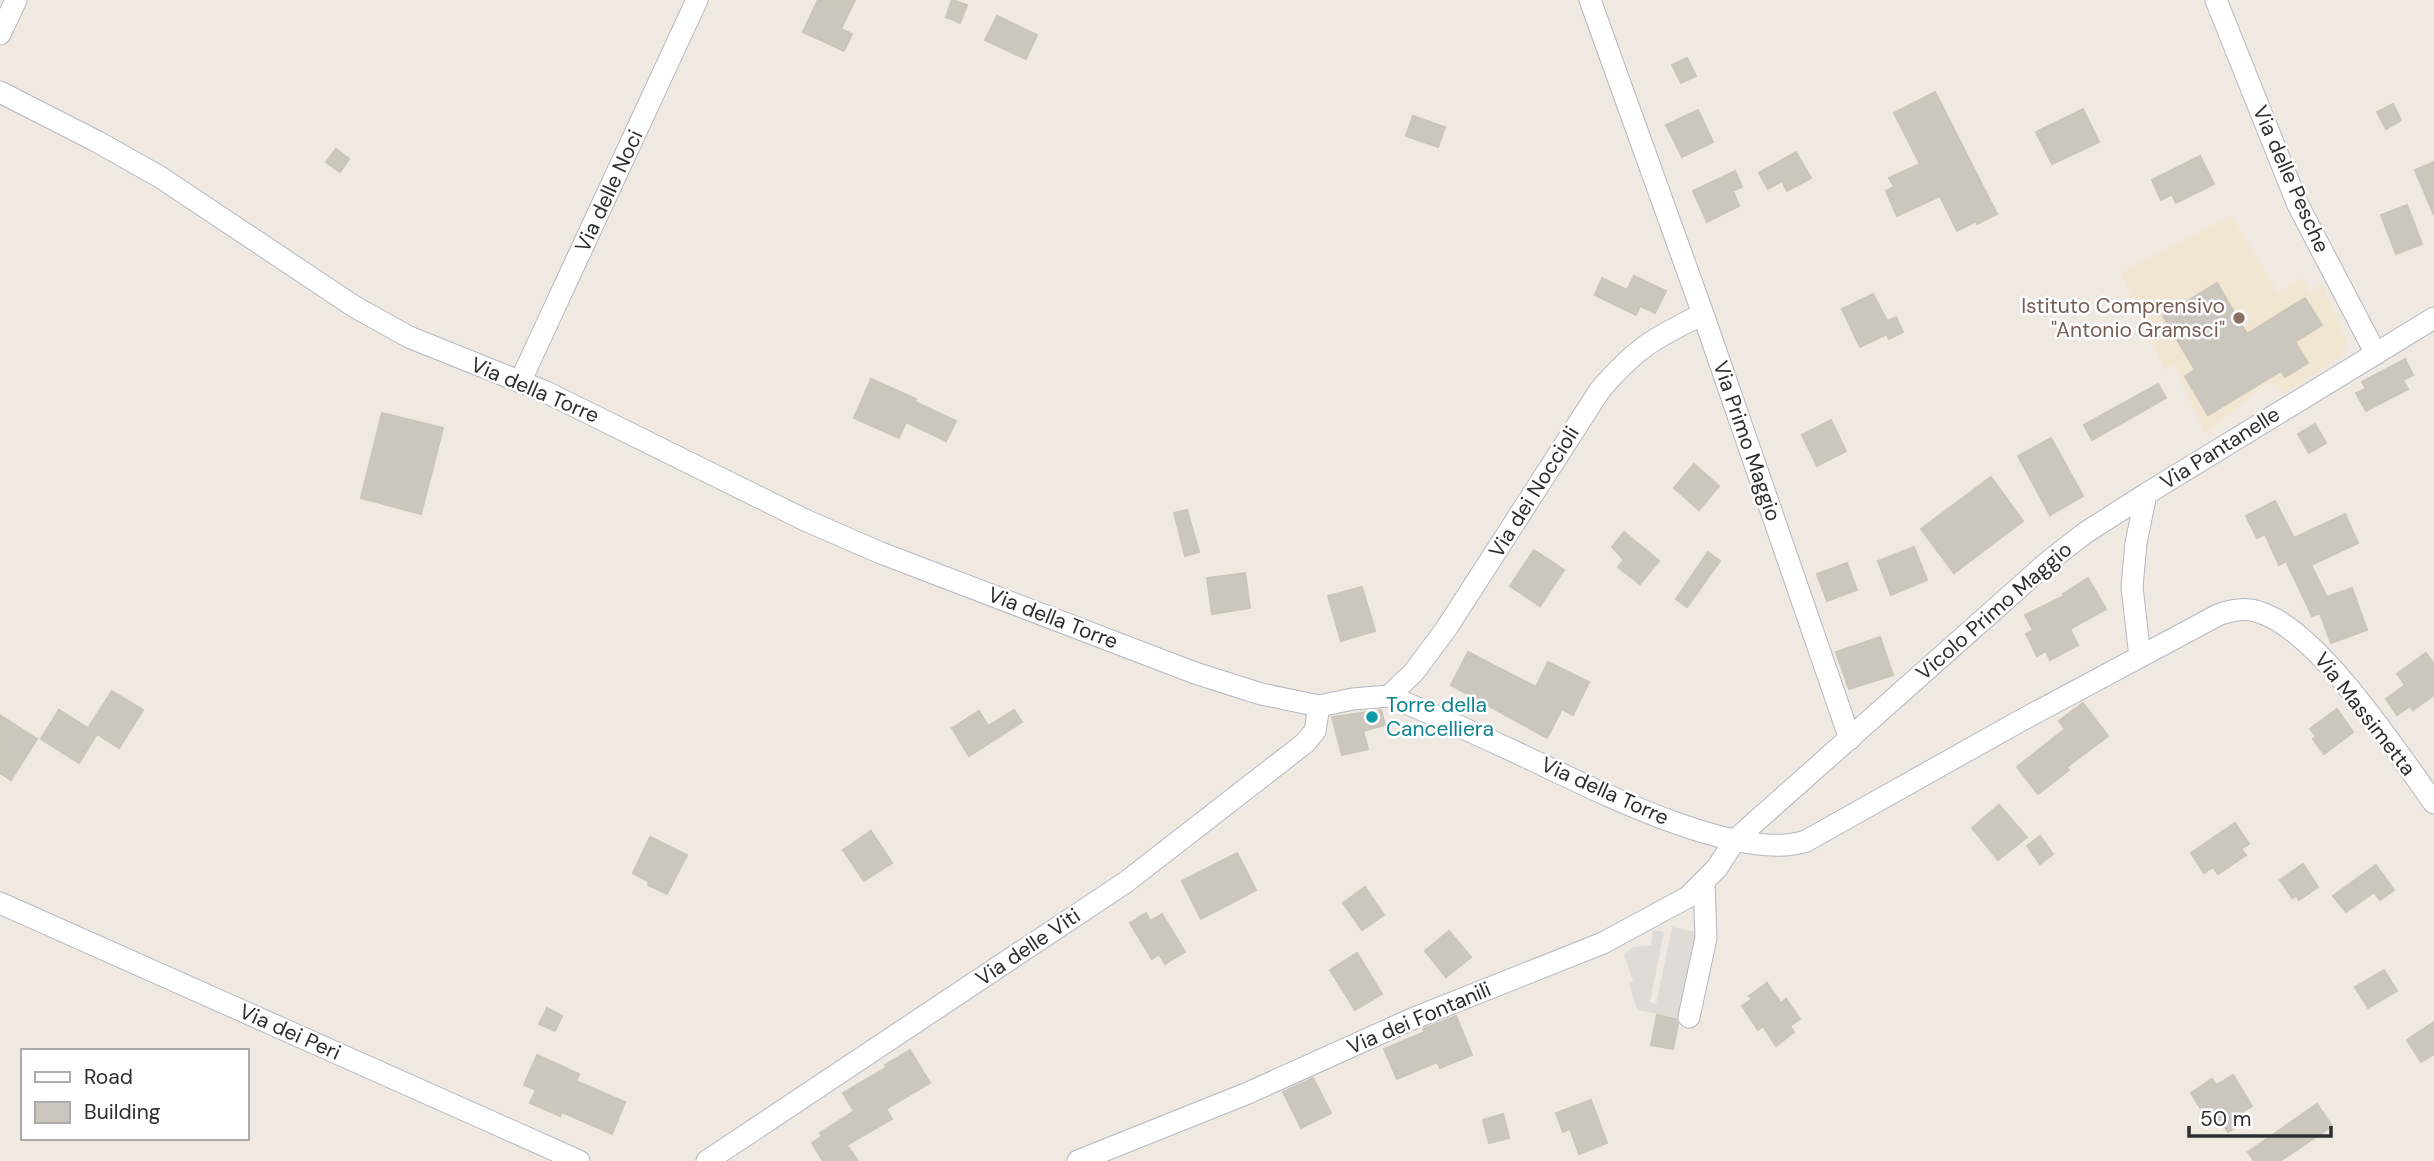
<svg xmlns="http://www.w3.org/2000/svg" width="2434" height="1161" font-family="'DM Sans',sans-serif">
<rect width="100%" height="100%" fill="#efe9e1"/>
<path fill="#f0e6d1" d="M2231,215L2278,292L2302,278L2310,292L2322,284L2348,344L2339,359L2283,393L2279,386L2268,382L2205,434L2173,364L2165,370L2121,273Z"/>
<path fill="#dfdcd8" d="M1672,927L1701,933L1684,1019L1637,1010L1629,983L1633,981L1624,954L1633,947L1651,945L1653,930L1664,932L1650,1002L1656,1004Z"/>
<path fill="#cbc7bf" stroke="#cbc5ba" stroke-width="2" d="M818,0H855L841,29L852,34L844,51L803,32Z
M952,0L967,5L960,23L946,17Z
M997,16L1037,35L1026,59L985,40Z
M1687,58L1696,76L1681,83L1672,65Z
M1935,92L1997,214L1977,224L1976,221L1957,231L1940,196L1897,216L1886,191L1894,187L1889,178L1920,164L1894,113Z
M2393,104L2401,120L2386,129L2377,112Z
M2083,109L2099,142L2052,164L2036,132Z
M1698,110L1713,142L1682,157L1666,125Z
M1413,116L1445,127L1438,147L1406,136Z
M336,149L349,159L340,172L326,162Z
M1796,152L1811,178L1787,191L1782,181L1768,189L1759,173Z
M2200,156L2214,184L2176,203L2172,194L2161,200L2152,180Z
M2434,162V215L2415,170Z
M1735,171L1742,187L1733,191L1739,206L1707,222L1693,191Z
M2407,205L2422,244L2396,254L2381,215Z
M1634,276L1666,291L1655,313L1640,306L1636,315L1595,295L1602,278L1627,290Z
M2217,283L2247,334L2305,298L2322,325L2295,342L2308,363L2285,377L2281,371L2208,415L2185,376L2195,370L2163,316Z
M1873,294L1887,321L1896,317L1903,332L1889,339L1887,334L1860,347L1842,309Z
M2405,359L2413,375L2403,380L2408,389L2366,411L2356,393L2366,389L2362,382Z
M871,379L916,399L915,402L956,421L946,441L906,422L899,438L854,418Z
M2158,384L2166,398L2092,440L2084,425Z
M382,413L443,428L421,514L361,498Z
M1831,420L1846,451L1817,466L1802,435Z
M2315,424L2326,443L2309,453L2298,434Z
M2051,438L2083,496L2050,515L2018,456Z
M1694,464L1719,486L1699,510L1674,488Z
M1991,477L2023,521L1954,573L1921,529Z
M2275,501L2294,538L2345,514L2358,543L2311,565L2327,597L2352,588L2367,630L2331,643L2320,613L2312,616L2286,561L2279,565L2265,534L2257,538L2246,516Z
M1187,510L1199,552L1185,556L1174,513Z
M1624,532L1659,561L1640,584L1618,567L1624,560L1612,547Z
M1914,547L1927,580L1891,595L1878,561Z
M1534,550L1564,570L1540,606L1510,586Z
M1708,552L1720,561L1687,607L1676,599Z
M1847,563L1857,590L1827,601L1817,574Z
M1245,573L1250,608L1212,614L1207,578Z
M2088,578L2106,609L2070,629L2078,645L2050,660L2046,651L2037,656L2026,634L2033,630L2025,615L2064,596L2063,594Z
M1362,587L1375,631L1341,641L1328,596Z
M1880,637L1893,675L1849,689L1836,652Z
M1468,652L1536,687L1548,662L1589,682L1573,715L1562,709L1547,738L1451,685Z
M2426,653L2434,664V695L2413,710L2410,706L2397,715L2386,699L2405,685L2397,674Z
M112,691L143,710L119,748L97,734L79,763L41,739L59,710L88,728Z
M2083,703L2108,736L2067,767L2069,770L2038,794L2017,767L2065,729L2059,721Z
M2337,709L2353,732L2324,754L2313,739L2316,736L2310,729Z
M1014,710L1022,722L969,756L952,728L979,711L988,726Z
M1381,710L1385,725L1363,731L1368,749L1342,755L1332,717Z
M0,715L37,739L11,780L0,773Z
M1999,805L2027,837L1998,860L1972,828Z
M2235,823L2249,844L2241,849L2246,855L2218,874L2213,867L2204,873L2191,853Z
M871,831L892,863L864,881L843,850Z
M2040,836L2053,854L2040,864L2027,846Z
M650,837L687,855L667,894L648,885L649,882L633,873Z
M1237,853L1256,890L1201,919L1182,881Z
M2303,864L2318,887L2299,900L2297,896L2292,898L2280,880Z
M2376,865L2394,890L2380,900L2374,892L2346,912L2333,896Z
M1365,887L1384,915L1362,930L1343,903Z
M1146,913L1150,921L1162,914L1185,952L1165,964L1159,954L1152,959L1130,923Z
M1449,931L1471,957L1446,977L1425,951Z
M1357,953L1382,994L1355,1010L1330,970Z
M2384,970L2397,991L2368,1008L2355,987Z
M1767,983L1781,1003L1786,999L1800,1019L1790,1026L1794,1032L1776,1046L1763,1026L1758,1030L1742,1006L1752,999L1749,996Z
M547,1008L562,1016L555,1031L539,1024Z
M1657,1015L1676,1019L1678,1024L1673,1049L1651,1045Z
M1456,1016L1472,1055L1440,1068L1437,1062L1397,1079L1384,1049L1425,1032L1423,1029Z
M2434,1022V1054L2421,1062L2407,1040Z
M910,1050L930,1083L886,1109L892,1119L847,1145L858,1161H823L812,1143L822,1136L820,1133L854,1111L843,1093L887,1067L885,1065Z
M537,1055L579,1074L576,1081L625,1102L612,1134L562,1112L560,1116L530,1103L536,1090L524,1085Z
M2233,1075L2252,1106L2239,1114L2244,1122L2228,1132L2220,1119L2211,1125L2191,1093L2212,1079L2216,1085Z
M1313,1078L1331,1113L1301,1128L1283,1092Z
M1591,1100L1607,1143L1579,1154L1570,1129L1563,1132L1556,1113Z
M2317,1104L2332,1126L2280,1161H2254L2248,1152Z
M1503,1114L1509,1138L1489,1143L1483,1120Z"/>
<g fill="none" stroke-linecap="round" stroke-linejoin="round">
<g stroke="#b4b7c1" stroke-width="23">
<path id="minor" d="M1590,0L1703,314L1850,739
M2216,0L2298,205L2376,354
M0,34L16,0
M0,92L98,142L160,177L355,307L409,337L546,392L805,520L881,553L1195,673L1261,694L1319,706L1353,699L1389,696C1430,713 1470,731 1511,750C1578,781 1736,865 1806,841L2020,721L2218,615C2231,610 2245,607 2259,612C2318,630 2397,752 2434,803
M520,382L697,0
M2140,657L2132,587L2136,543L2146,494L2434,318
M1389,696L1414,672L1446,629L1600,390C1636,348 1654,338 1703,314
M0,903L579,1161
M1689,1017L1706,938L1704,881
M707,1161L1126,882L1305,743L1315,731L1319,706
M1078,1161L1248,1093L1412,1019L1603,943L1688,897L1717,868L1735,840L2049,561L2085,533L2146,494"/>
</g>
<use href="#minor" stroke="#fff" stroke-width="21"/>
</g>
<circle fill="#8d6e63" stroke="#fff" stroke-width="2.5" cx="2239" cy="318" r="7"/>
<circle fill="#0f9aa8" stroke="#fff" stroke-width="2.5" cx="1372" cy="717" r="7"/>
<g text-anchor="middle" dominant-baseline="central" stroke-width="5" stroke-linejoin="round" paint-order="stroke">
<g font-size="21" fill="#2e2e2e" stroke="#fff">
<text transform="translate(2291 179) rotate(66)">Via delle Pesche</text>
<text transform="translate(609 191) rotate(-65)">Via delle Noci</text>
<text transform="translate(535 390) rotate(23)">Via della Torre</text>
<text transform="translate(1747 441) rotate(71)">Via Primo Maggio</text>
<text transform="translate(2220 448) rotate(-32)">Via Pantanelle</text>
<text transform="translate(1534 492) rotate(-58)">Via dei Noccioli</text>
<text transform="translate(1994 611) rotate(-41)">Vicolo Primo Maggio</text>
<text transform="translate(1053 618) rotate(21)">Via della Torre</text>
<text transform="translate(2365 714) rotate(52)">Via Massimetta</text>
<text transform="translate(1605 791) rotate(24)">Via della Torre</text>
<text transform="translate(1028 947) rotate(-34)">Via delle Viti</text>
<text transform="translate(1419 1018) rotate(-23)">Via dei Fontanili</text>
<text transform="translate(290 1032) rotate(24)">Via dei Peri</text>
</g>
<g font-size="21" fill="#785e54" stroke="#fff" text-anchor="end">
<text x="2225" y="306">Istituto Comprensivo<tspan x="2225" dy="24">"Antonio Gramsci"</tspan></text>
</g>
<g font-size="21" fill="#0d838f" stroke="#fff" text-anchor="start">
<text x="1386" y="705">Torre della<tspan x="1386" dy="24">Cancelliera</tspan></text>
</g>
</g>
<rect x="21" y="1049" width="228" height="91" fill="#ffffff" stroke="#ababab" stroke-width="2"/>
<rect x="35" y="1072" width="35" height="10" fill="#ffffff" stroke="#ababab" stroke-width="2"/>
<text x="84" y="1084" font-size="21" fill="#2e2e2e">Road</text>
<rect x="35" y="1102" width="35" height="21" fill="#cbc7bf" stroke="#ababab" stroke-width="2"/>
<text x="84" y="1119" font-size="21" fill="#2e2e2e">Building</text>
<path d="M2189 1126v10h142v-10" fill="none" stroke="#2e2e2e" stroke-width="3.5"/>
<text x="2200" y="1126" font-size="21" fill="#2e2e2e" stroke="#ffffff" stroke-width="5" paint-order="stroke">50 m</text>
</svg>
